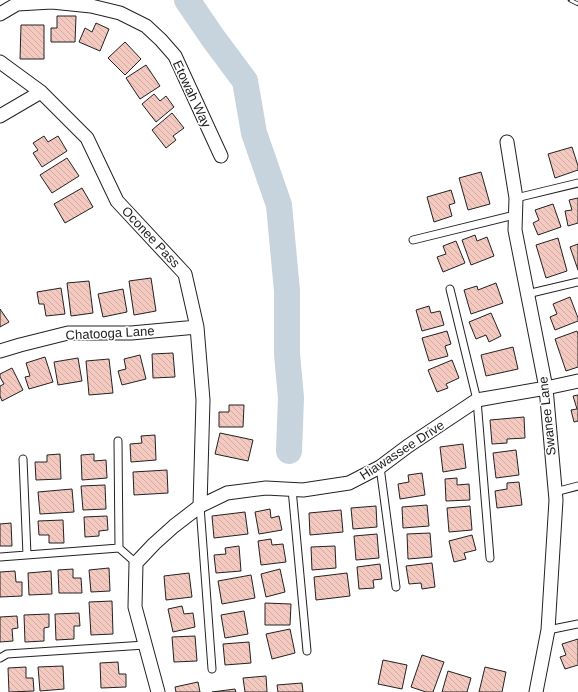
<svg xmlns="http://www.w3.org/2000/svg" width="578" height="692" font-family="Arial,sans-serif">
<defs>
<pattern id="building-back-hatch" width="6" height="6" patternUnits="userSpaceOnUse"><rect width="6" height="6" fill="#f3c9c0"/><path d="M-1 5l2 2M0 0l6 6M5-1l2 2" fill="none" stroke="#d0aca5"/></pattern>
</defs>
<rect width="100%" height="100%" fill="#fff"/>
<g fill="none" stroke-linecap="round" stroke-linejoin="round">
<path stroke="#c7d3dd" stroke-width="26" d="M187,0L213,38L245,81L254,133L279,205L287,291V354L291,398L289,451"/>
</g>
<path fill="url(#building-back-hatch)" stroke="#222" d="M57,16H76L75,42H51V28H57Z
M96,23L109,29L100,51L79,42L85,28L92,32Z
M21,25H44V59H20Z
M125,42L141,59L125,75L108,58Z
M146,65L160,86L140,99L126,78Z
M154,94L160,101L166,96L174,107L156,122L142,104Z
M172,113L184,128L173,136L176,140L166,148L152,130Z
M44,136L48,142L58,136L67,151L42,167L33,153L38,150L33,143Z
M572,147L578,166V170L555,178L548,154Z
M67,158L79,176L52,193L40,175Z
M481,172L490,204L468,210L459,178Z
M82,188L93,207L65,223L54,204Z
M451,190L455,203L449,205L452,216L434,222L427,197Z
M578,198V223L568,226L565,211L572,210L569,200Z
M553,204L561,227L538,235L533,223L539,220L535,210Z
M475,235L477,241L487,237L494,256L471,265L462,240Z
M558,238L567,271L546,278L536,245Z
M456,241L465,263L443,272L437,257L446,254L443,246Z
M578,244V270L570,247Z
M151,278L156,311L134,315L129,281Z
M89,281L93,313L71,316L67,283Z
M496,283L503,303L471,314L464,290L477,286L478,290Z
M61,288L65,314L46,316L44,304H39L37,292Z
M123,289L127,312L103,317L98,294Z
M570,297L578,318V321L555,330L550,317L557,314L553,304Z
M429,306L431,313L440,311L444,325L422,331L416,310Z
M0,309L9,322L0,327Z
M491,313L501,336L489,342L486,335L476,339L469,322Z
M447,331L451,344L445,346L448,356L429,361L422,338Z
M577,331L578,334V367L566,371L555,339Z
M513,347L518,369L486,376L481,355Z
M173,353L175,377L153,378L152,354Z
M140,355L146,379L122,385L118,371L126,369L124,359Z
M45,357L53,382L29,389L25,377L30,376L26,363Z
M78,358L82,381L58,385L54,362Z
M109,359L113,393L89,395L86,361Z
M452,360L459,378L446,384L448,388L437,392L428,370Z
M12,368L23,390L2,401L0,396V386L4,384L0,377V374Z
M578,395V421L574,422L571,410L577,409L573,396Z
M229,405H244L243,427H219V412H229Z
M524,417L525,438L507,439V443L492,444L490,420Z
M220,433L253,440L248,461L215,454Z
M155,435L156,460L131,462L130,444L142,443L141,436Z
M463,444L466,468L443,472L440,447Z
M516,450L519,475L496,478L493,453Z
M60,454L61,479L36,480L35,462H47V455Z
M94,454V461L106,460L107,478L82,480L81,455Z
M167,470L168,493L134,495L133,472Z
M422,473L425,495L400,499L398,484L409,482L408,475Z
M457,478V485L469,484L470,500L446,501L445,479Z
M519,482L522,505L497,508L495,491L507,489V483Z
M105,485L106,509L83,510L81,486Z
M72,489L74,512L40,514L38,492Z
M427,505L429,526L403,528L402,507Z
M376,506L377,527L353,529L351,508Z
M470,506L472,530L449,532L447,508Z
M270,509L271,518L279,516L282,530L259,534L255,512Z
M341,510L343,532L310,535L309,513Z
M245,512L248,534L214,538L212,516Z
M107,516L108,530L99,531V536L85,537L84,517Z
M63,520L64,543H49V535H39L38,521Z
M11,523L12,546H0V524Z
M430,533L432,557L408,559L407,534Z
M377,534L379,558L356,560L354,536Z
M472,535L476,550L464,553L466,559L454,562L449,541Z
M271,539L272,545L283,544L286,562L261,565L258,541Z
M239,546L241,571L216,573L214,555L226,554L225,548Z
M335,546L336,568L312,570L311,547Z
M432,563L435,587L422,589L421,583L409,584L406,566Z
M380,564L382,579L373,580L374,588L359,589L357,567Z
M109,568L110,591L91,592L89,570Z
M73,569V578H81L82,593H59L58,570Z
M280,569L285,592L266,597L261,574Z
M15,571L16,582H22V596L0,597V572Z
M51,571L52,594L29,595L28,573Z
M189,573L192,597L166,600L164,576Z
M347,573L350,596L316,600L314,577Z
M251,575L255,598L222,604L218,581Z
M112,601L113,634L91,635L89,602Z
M265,603L291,604L290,625H265Z
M182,606L184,614L193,613L195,627L173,632L168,609Z
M244,611L248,634L225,638L221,615Z
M79,613L80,626H74V639L56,640L55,614Z
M49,614V627L44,628V641L25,642L24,615Z
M17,616L18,628L12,629L13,641L0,642V617Z
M290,629L295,653L272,659L266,634Z
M195,636L197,661L174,662L172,637Z
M578,639V665L565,669L560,657L566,655L562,644Z
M249,642L251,663L225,665L223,644Z
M422,655L444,662L433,692H426L411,687Z
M383,660L407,665L402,689L378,684Z
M118,662L119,674H126V687L101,688L100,663Z
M63,666L64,689L40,691L38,667Z
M26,667V678H33L34,691L9,692L8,668Z
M485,667L506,672L502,692H479Z
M448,671L471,678L467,692H442Z
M266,676L267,692H245L243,678Z
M198,682L200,692H176L175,687Z
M302,683L303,692H278L277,685Z
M235,689L236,692H212Z"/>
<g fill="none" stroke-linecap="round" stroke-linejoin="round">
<g stroke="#222" stroke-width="9">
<path id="service" d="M516,198L578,183
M413,240L515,215
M450,289L477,400L490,558
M527,294L578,282
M118,441L119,548
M23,459L27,555
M380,467L396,587
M292,489L307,651
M555,492L578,486
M200,506L212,669
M0,557L119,548L136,563
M548,630L578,624
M0,658L7,654L145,645"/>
</g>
<g stroke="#222" stroke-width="15">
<path id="minor" d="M0,14L17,4L52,2L91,6L120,13L146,26L161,40L175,56L221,156
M0,62L41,92L87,138L117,201L185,274L197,327L203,400L200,506
M0,116L41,92
M507,142L516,198L515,230L546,388L556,500L548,630L536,692
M0,351L20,345L68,333H131L197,327
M158,692L135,607L136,563L154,544L174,526L200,506L227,493L266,488L303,490L349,483L380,467L408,446L477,400L546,388L578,381"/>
</g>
<use href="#service" stroke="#fff" stroke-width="7"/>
<use href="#minor" stroke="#fff" stroke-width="13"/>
<g stroke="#222" stroke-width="4.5">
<path id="rail" d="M570,0L578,4"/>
</g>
<use href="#rail" stroke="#fff" stroke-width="3" stroke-dasharray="9" stroke-linecap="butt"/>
</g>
<g text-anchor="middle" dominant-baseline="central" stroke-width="3" stroke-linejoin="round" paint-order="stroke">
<g font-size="13" fill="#222" stroke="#fff">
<text transform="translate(192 94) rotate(65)">Etowah Way</text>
<text transform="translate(151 237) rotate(47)">Oconee Pass</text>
<text transform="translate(110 333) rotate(-3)">Chatooga Lane</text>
<text transform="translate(547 416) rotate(-96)">Swanee Lane</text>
<text transform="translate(402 450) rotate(-33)">Hiawassee Drive</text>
</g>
</g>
</svg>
